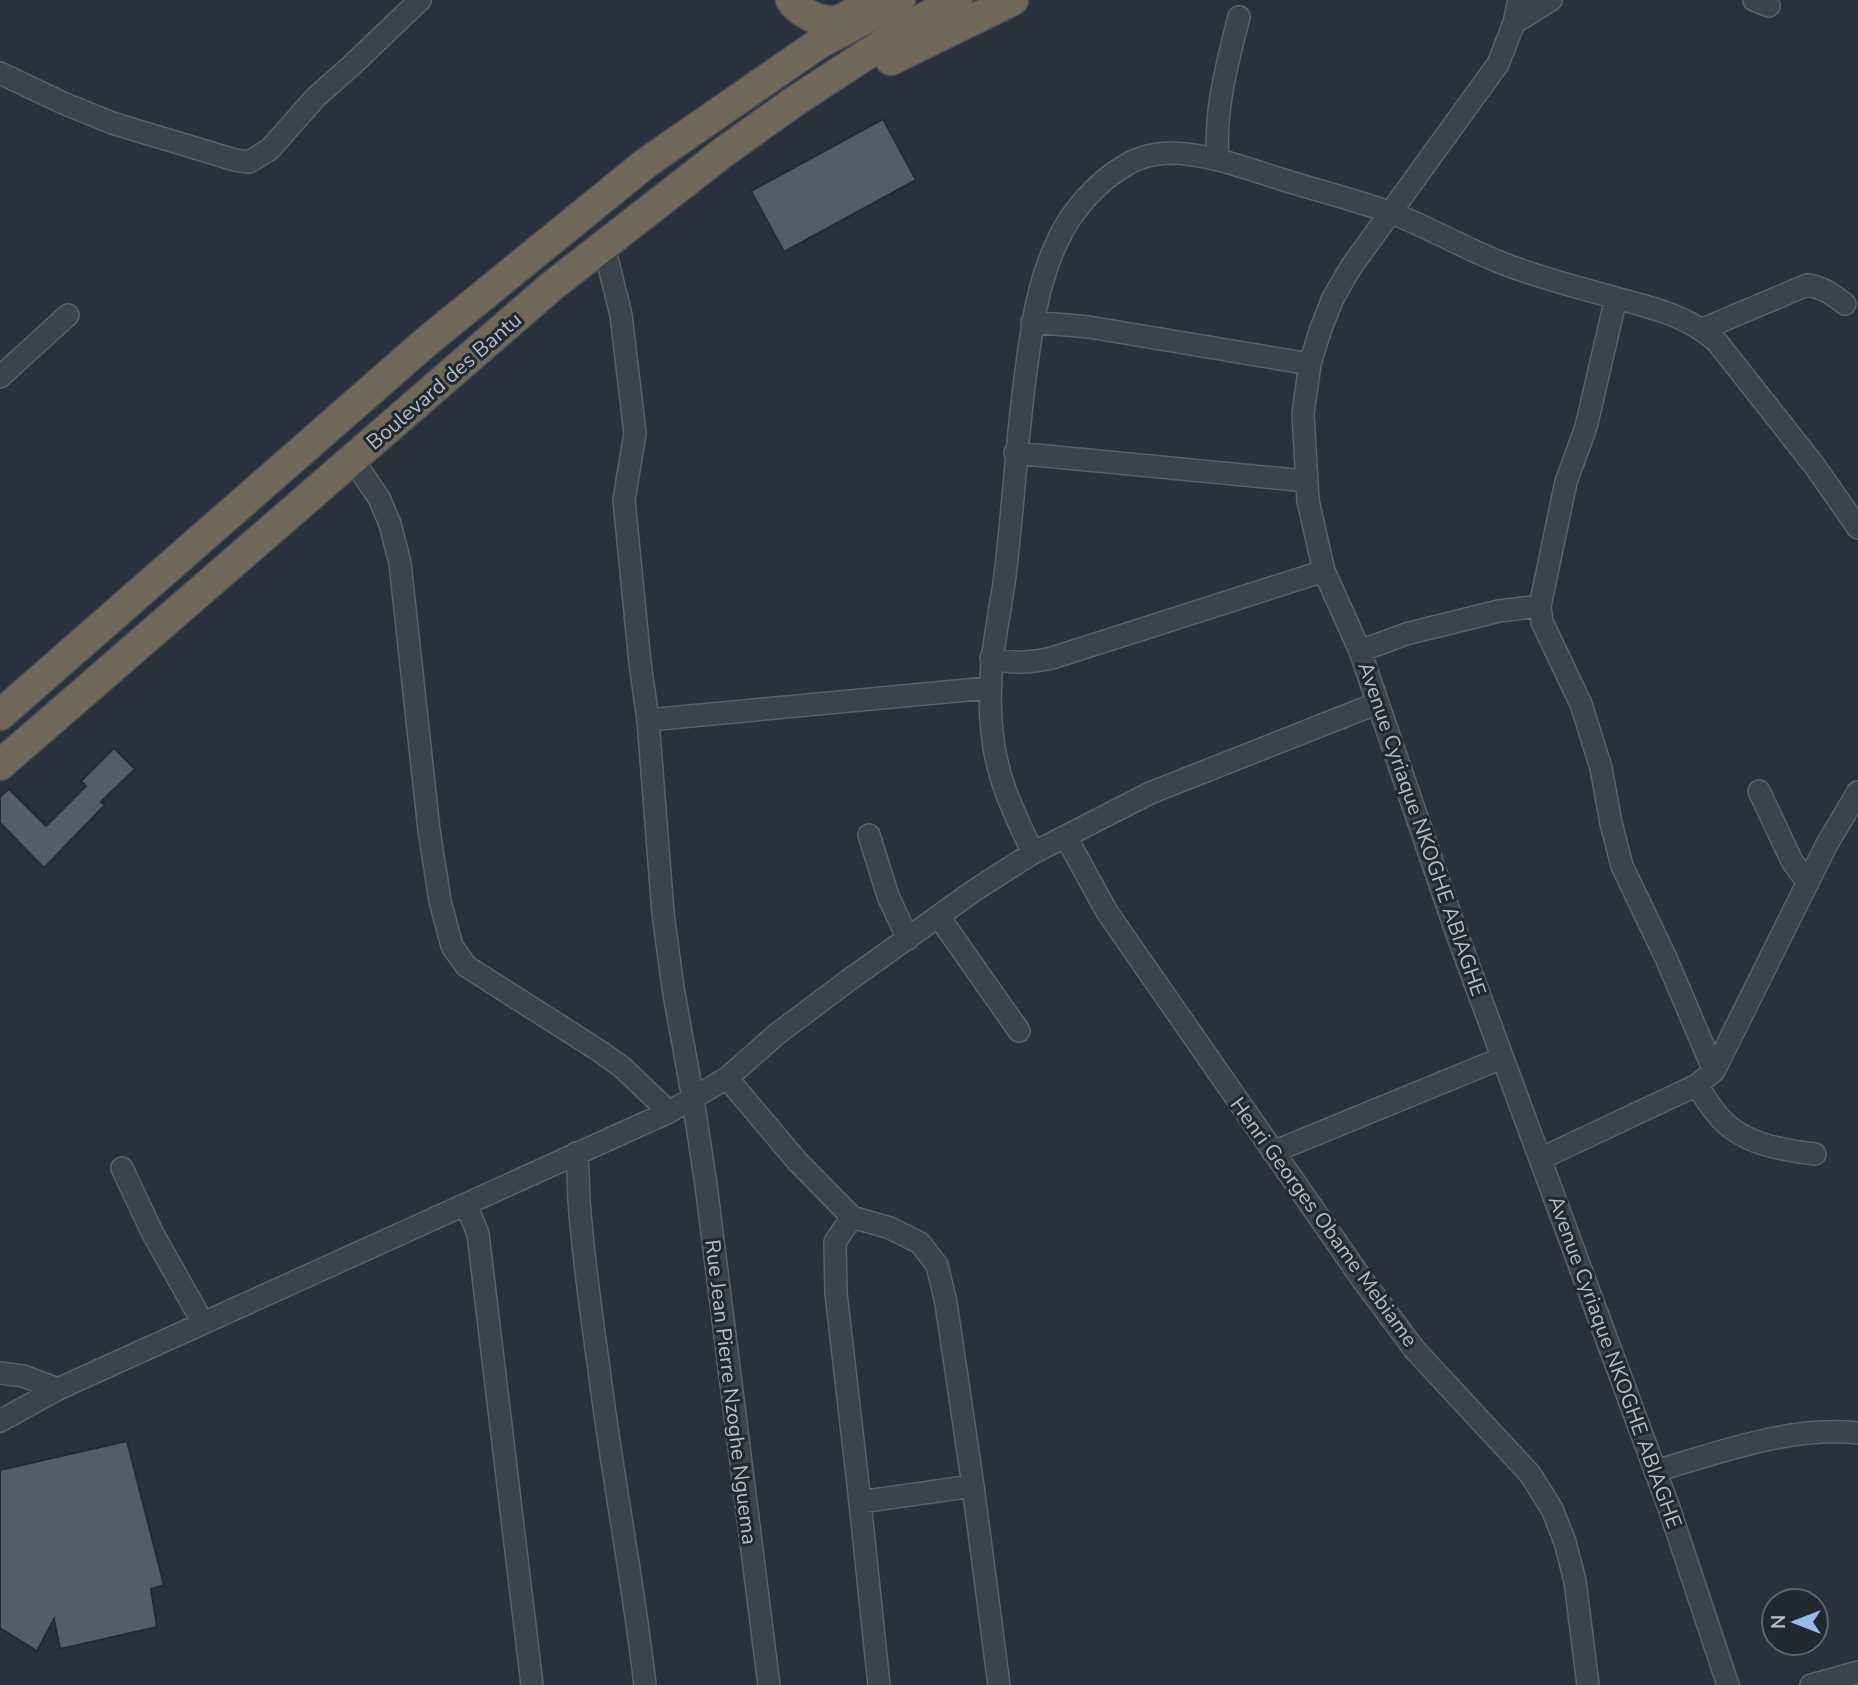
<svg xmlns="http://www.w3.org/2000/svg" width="1858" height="1685" font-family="'Nunito Sans',sans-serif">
<rect width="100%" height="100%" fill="#28313d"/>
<path fill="#535c6a" stroke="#222a34" stroke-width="2" d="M883,119L916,180L784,252L751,191Z
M114,748L135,769L101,802L105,805L44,868L0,823V797L9,789L46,826L86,786L81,781Z
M127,1441L164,1585L151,1589L157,1627L60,1649L54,1619L37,1651L0,1628V1470Z"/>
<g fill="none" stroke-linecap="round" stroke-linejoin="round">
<g stroke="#59616b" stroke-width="24">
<path id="minor" d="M1519,0L1514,23L1498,64L1351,267L1333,298L1320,331L1310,364L1303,414L1308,501L1324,571L1360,651L1458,937L1668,1505L1728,1685
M1754,0L1769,6
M1514,23L1551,0
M0,73L63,103L112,123L235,160L249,162L270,149L316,97L351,66L420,0
M1218,160C1214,111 1227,64 1239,17
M604,246L621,315L635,433L624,500L640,663L648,720L663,913L673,988L693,1099L706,1185L769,1685
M1616,298L1586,427L1566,482L1540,606L1542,622L1581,704L1601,768L1611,823L1622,866L1666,958L1714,1071
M1032,322L1089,327L1310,364
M1703,329L1807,285C1823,287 1832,294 1845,304
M0,377L68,315
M1015,453L1306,481
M353,460L379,498L390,524L400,563L429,830L440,901L452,946L466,966L601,1052L623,1068L669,1112
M1360,651L1406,634L1499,611L1540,606
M991,658C1013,664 1029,663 1052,658L1324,571
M648,720L988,688
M1759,791L1792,861L1808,883
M869,835L888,896L908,939
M1066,837L1107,912L1362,1279L1415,1350L1530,1474L1552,1509L1565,1542L1575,1581L1588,1685
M1033,853C1014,813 996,777 992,732C986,676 996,636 1004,583C1013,515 1016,446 1025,379C1031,332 1037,283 1058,240C1071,211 1098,181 1126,165C1139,157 1157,153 1172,153C1210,154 1248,169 1284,180C1319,191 1355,200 1389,212C1429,227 1467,250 1507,265C1541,278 1577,287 1612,297C1650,307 1687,315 1717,342L1814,465L1858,528
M939,917L1019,1031
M727,1078L797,1161L852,1217L890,1228L920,1243L937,1265L946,1303L973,1486L999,1685
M1697,1085C1703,1095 1709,1105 1716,1113C1739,1143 1779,1150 1815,1154
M1273,1152L1502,1058
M576,1153C579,1169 578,1184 579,1200C583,1257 591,1313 599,1369C612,1475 633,1579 645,1685
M1540,1159L1697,1085L1714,1071L1827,844L1858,792
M122,1168L152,1232L203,1323
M466,1204L478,1234L532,1685
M852,1217L835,1242L836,1293L860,1502
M0,1373L23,1376L58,1389
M0,1421L58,1389L669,1112L727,1078L777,1034L849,980L975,890L1033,853L1150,793L1378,703
M1655,1471C1721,1452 1789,1426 1858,1433
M879,1685L860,1502L973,1486
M1811,1685L1858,1672"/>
</g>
<g stroke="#464e58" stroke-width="33">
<path id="highway" d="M791,0C799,12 820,23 835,21C842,20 850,15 856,11
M891,60L1013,0
M0,715L426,342L646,163L818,44L900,0
M0,765L552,286L725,151L795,101L910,26L957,0"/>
</g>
<use href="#minor" stroke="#3b434d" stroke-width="21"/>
<use href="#highway" stroke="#726859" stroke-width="30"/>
</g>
<g text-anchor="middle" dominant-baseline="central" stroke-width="6" stroke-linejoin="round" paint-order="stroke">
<g font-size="21" fill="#b8bec8" stroke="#202832">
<text transform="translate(444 381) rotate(-41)">Boulevard des Bantu</text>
<text transform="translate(1422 829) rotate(71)">Avenue Cyriaque NKOGHE ABIAGHE</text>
<text transform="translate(1324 1222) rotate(54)">Henri Georges Obame Mebiame</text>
<text transform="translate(1615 1362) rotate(70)">Avenue Cyriaque NKOGHE ABIAGHE</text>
<text transform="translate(731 1392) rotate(83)">Rue Jean Pierre Nzoghe Nguema</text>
</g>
</g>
<g transform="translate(1795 1622) rotate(270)"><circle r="33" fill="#202832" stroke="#5d646e" stroke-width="2"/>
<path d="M0-5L12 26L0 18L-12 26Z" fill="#97bbed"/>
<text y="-10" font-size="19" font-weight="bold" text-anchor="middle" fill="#b8bec8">N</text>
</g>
</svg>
